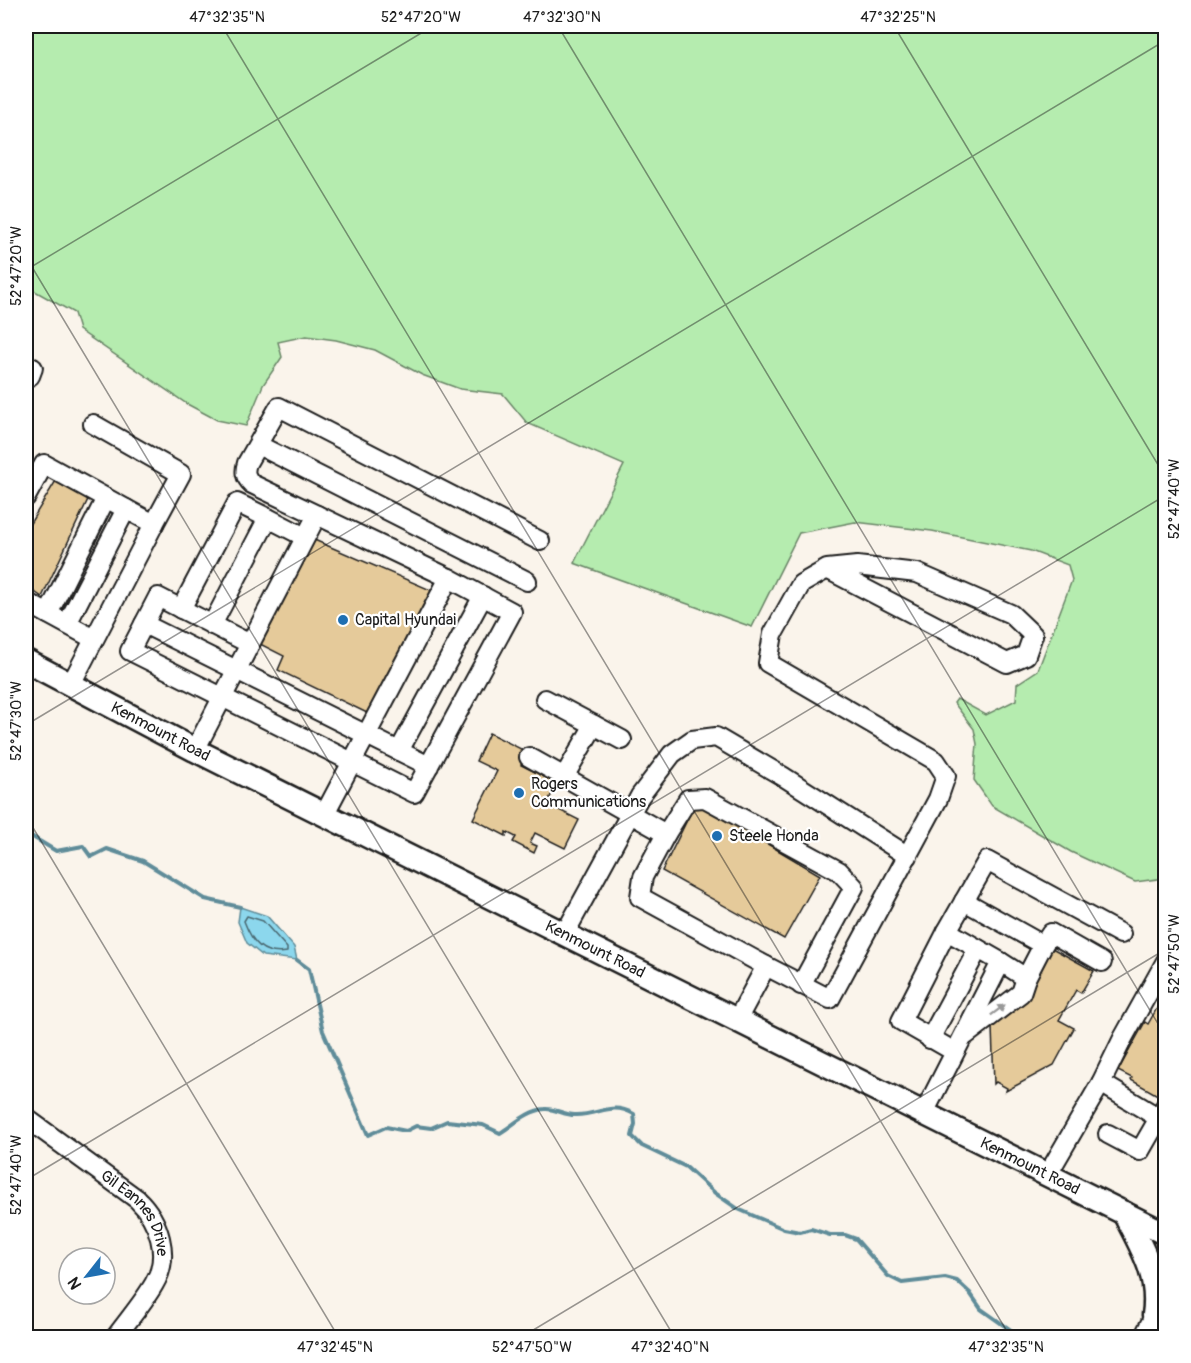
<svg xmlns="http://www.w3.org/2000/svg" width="1191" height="1363" font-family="Pangolin,sans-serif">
<rect width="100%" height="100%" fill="#faf4eb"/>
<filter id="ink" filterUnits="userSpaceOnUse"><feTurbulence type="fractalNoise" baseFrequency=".0167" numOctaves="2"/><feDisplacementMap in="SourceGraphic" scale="12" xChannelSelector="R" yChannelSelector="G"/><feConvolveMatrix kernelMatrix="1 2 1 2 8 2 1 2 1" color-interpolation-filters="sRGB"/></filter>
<g filter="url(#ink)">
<path fill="#b5ecaf" stroke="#688466" stroke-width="1.5" d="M26,26H1165V878L1135,882L1071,852L992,806L974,780L977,744L974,729L954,703L957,699L986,715L1016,700L1017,684L1038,670L1072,580L1068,565L1031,551L932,531L855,522L799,533L752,627L574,563L624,465L527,423L503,394L460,389L422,375L375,350L336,340L306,336L278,342L282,357L263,385L246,426L217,420L187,404L79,330L74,313L26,286Z"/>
<path fill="#8cd7ed" stroke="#5f8c99" stroke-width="1.5" d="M240,907L267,916L294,947L297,960L263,956L247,943L238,922Z"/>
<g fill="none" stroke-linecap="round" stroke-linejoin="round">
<path stroke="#496770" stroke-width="1.5" d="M247,916L263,921L287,948V952C262,956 252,942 244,921Z"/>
<path stroke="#5f8c99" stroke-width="4" d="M26,833L56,851L83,846L91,857L107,849L143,861L205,899L240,907
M297,960L309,969L323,1031L368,1135L386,1127L406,1131L416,1126L431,1128L447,1121L483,1125L500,1133C513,1125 529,1110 545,1109C555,1108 566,1116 576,1115C600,1115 611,1101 634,1114L635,1124L632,1136L642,1146L686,1167L715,1193L738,1209L784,1229L800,1232L811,1229L830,1235H845L856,1239L888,1276L902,1283L945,1278L957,1281L970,1293L981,1309L1022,1338"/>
</g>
<path fill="#e5ca9a" stroke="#1c1c1c" stroke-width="1.5" d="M60,474L91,493L42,597L26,586V530Z
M312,539L433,591L367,713L278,670L284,656L258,643Z
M489,733L527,752L521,765L557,783L547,804L579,820L565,848L535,833L530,843L537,846L534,853L513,842L516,837L506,832V836L473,819L497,771L476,761Z
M696,802L820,875L784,939L662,871Z
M1052,948L1094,971L1081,993L1076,990L1059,1020L1074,1028L1054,1065L1006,1091L1007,1088L996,1082L994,1084L992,1027L1008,1014L1000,1003L1024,1001Z
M1166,992V1088L1161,1097L1131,1080L1132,1078L1118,1071L1145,1022L1148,1024Z"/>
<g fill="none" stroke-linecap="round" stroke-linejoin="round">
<g stroke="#1c1c1c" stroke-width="22">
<g id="minor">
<path d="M26,364L33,368L30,376L26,373"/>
<path d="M93,424L181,474L154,524"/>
<path d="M258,445L527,581"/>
<path d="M26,497L44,464L126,509"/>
<path d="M26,602L94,639"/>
<path d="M181,609L237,503L268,518"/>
<path d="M48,614L106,498"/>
<path d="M67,624L126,509L154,524L70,686"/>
<path d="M144,624L158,597L250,644"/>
<path d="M212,625L268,518L305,537"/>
<path d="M545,699L594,725"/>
<path d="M195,750L317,515"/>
<path d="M399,751L483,596"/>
<path d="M529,757L666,834L688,799L705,798L839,871L854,887L801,985"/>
<path d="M429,766L144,624L130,651L414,793L512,612L449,578L252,484C245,477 244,472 247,463L279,407L540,541"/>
<path d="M564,777L594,725L622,740"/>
<path d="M324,815L449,578"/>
<path d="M666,834L643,877L640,897L766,966"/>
<path d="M964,901L1043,945L1026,978L1001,962"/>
<path d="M947,931L987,861L1121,934"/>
<path d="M564,935L640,796L672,754L692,740L716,737L784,777L908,856"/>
<path d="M1043,945L1051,933L1102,962"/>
<path d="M737,1020L766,966L830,999L938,799L946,776L936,761L768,663L773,634L801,584L827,569L1007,663L1026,655L1033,635L1011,614L917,573L857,566L827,569"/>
<path d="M966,1035L1021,993L1026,978"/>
<path d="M930,1039L978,949"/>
<path d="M1101,1083L1159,1118L1166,1105"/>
<path d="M924,1113L1001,962L947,931L901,1021L955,1052"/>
<path id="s1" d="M26,1118L137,1199C159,1220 171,1256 154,1284C143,1303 128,1320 115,1338"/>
<path d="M1108,1134L1140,1151L1159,1118"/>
<path d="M1048,1174L1101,1083L1123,1038L1166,961"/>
<path d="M1143,1338L1160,1304"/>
</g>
</g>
<g stroke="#1c1c1c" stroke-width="27">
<g id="major">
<path id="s2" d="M26,661L195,750L1166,1234"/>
<path d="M1124,1213C1141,1247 1160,1275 1154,1315"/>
</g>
</g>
<use href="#minor" stroke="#fff" stroke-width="18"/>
<use href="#major" stroke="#fff" stroke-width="22"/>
</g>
<defs><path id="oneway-solid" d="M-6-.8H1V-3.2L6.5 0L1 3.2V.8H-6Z" transform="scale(1.5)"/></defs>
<use fill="#999" href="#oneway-solid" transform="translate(998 1010) rotate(-37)"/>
</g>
<path fill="none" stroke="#1c1c1c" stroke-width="1.5" stroke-opacity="0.45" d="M222,26L1011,1338M558,26L1166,1037M894,26L1166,478M26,257L675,1338M26,270L433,26M26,725L1166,40M26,816L339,1338M26,1180L1166,495M520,1338L1166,949"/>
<g fill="#1f6fb2" stroke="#fff" stroke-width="2">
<circle cx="343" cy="620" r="6"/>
<circle cx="519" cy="793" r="6"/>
<circle cx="717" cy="836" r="6"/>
</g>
<g text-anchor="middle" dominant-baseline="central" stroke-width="4.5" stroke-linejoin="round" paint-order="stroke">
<g font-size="16" fill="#1c1c1c" stroke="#fff" text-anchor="start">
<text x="355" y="620">Capital Hyundai</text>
<text x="531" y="784">Rogers<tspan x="531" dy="18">Communications</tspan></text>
<text x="729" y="836">Steele Honda</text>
</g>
<g font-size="16" fill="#1c1c1c" stroke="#fff">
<text stroke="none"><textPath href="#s2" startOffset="152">Kenmount Road</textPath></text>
<text stroke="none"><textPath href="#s2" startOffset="638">Kenmount Road</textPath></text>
<text stroke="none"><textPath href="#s2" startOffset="1124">Kenmount Road</textPath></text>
<text stroke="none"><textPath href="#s1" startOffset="148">Gil Eannes Drive</textPath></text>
</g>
</g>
<rect width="1191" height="1363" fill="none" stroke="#fff" stroke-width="66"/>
<g transform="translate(87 1276) rotate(239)"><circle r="28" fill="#ffffff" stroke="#a4a4a4" stroke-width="1.5"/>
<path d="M0-4.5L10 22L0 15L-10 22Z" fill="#1f6fb2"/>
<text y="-9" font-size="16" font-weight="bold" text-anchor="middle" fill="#1c1c1c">N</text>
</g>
<rect x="33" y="33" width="1125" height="1297" fill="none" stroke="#1c1c1c" stroke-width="2"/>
<g font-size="15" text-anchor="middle" fill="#1c1c1c">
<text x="227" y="22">47°32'35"N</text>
<text x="421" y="22">52°47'20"W</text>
<text x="562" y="22">47°32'30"N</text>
<text x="898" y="22">47°32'25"N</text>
<text transform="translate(16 266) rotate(-90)" y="5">52°47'20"W</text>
<text transform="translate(1174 499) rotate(-90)" y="5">52°47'40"W</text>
<text transform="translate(16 721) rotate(-90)" y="5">52°47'30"W</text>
<text transform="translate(1174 954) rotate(-90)" y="5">52°47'50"W</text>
<text transform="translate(16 1175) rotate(-90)" y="5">52°47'40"W</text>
<text x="335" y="1352">47°32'45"N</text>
<text x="532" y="1352">52°47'50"W</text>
<text x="670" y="1352">47°32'40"N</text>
<text x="1006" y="1352">47°32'35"N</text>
</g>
</svg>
